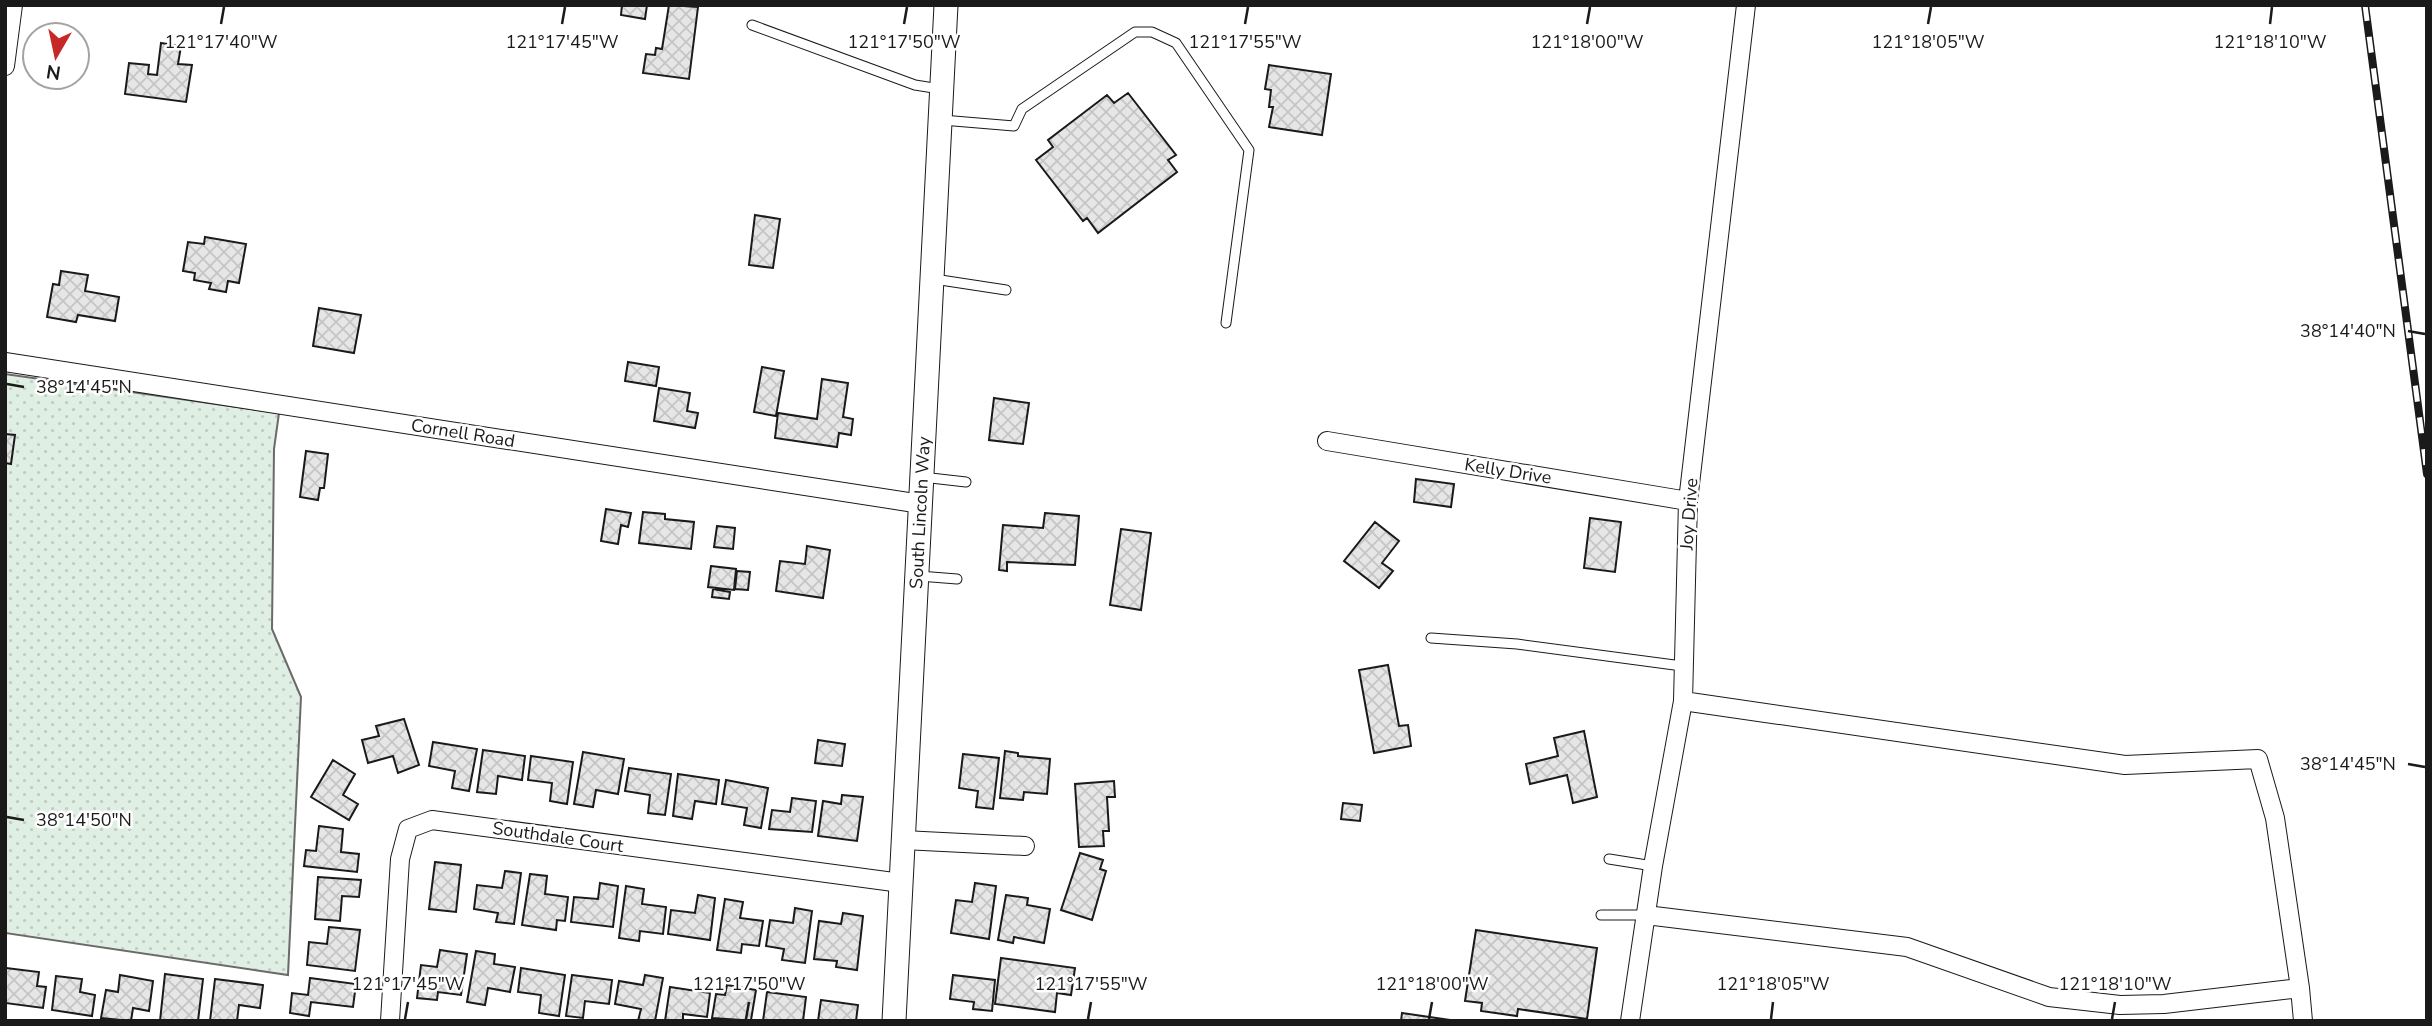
<svg xmlns="http://www.w3.org/2000/svg" width="2432" height="1026" font-family="'Nunito Sans',sans-serif">
<defs>
<pattern id="grass-dots" width="8" height="8" patternUnits="userSpaceOnUse" patternTransform="scale(1.75)"><rect width="8" height="8" fill="#e0efe3"/><path d="M2 2h.1M6 6h.1" fill="none" stroke="#c0ccc2" stroke-width="1.8" stroke-linecap="round"/></pattern>
<pattern id="building-cross-hatch" width="8" height="8" patternUnits="userSpaceOnUse" patternTransform="scale(1.75)"><rect width="8" height="8" fill="#e6e6e6"/><path d="M0 0l8 8M0 8l8-8" fill="none" stroke="#c5c5c5"/></pattern>
</defs>
<rect width="100%" height="100%" fill="#fff"/>
<path fill="url(#grass-dots)" stroke="#6a6a6a" stroke-width="2" d="M5,374L279,413L274,449L272,629L301,697L288,975L5,933Z"/>
<path fill="url(#building-cross-hatch)" stroke="#1a1a1a" stroke-width="2" d="M622,5H647L645,19L621,15Z
M669,5L698,7L689,79L643,73L646,54L655,55L656,48L662,49Z
M161,43L181,46L178,64L192,65L186,102L125,94L129,63L149,65L148,74L157,75Z
M1269,65L1331,74L1322,135L1269,127L1273,107H1269L1271,90L1265,89Z
M1128,93L1176,155L1168,160L1177,172L1098,233L1087,218L1083,221L1036,160L1053,147L1048,140L1107,95L1114,103Z
M755,215L780,219L773,268L749,265Z
M205,237L246,244L239,283L228,281L226,292L209,289L211,283L194,280L195,273L183,271L188,242L204,244Z
M61,271L88,275L85,291L119,297L115,321L78,315L76,322L47,317L53,284L59,285Z
M319,308L361,315L354,353L313,346Z
M628,362L659,367L656,386L625,381Z
M762,367L784,371L776,416L754,412Z
M822,379L848,383L843,417L853,419L851,435L839,433L837,447L775,438L778,413L817,419Z
M659,388L690,393L687,411L698,413L695,428L654,421Z
M994,398L1029,403L1023,444L989,440Z
M5,434L15,435L11,464L5,463Z
M306,451L328,454L324,488H320L318,500L300,497Z
M1416,479L1454,484L1451,507L1414,502Z
M606,509L631,513L628,527L621,525L618,544L601,541Z
M643,512L665,514V519L694,522L691,549L639,543Z
M1045,513L1079,516L1075,565L1007,562V571L999,570L1003,525L1043,528Z
M1590,518L1621,522L1615,572L1584,568Z
M1375,522L1399,541L1382,563L1393,571L1379,588L1344,561Z
M717,526L735,528L733,549L714,547Z
M1121,529L1151,533L1141,610L1110,605Z
M807,546L830,550L823,598L776,591L780,561L805,564Z
M711,566L736,569L734,590L708,587Z
M737,571L750,572L748,590L735,589Z
M713,589L730,592L729,599L712,597Z
M1388,665L1399,726L1408,725L1411,746L1374,753L1359,670Z
M404,719L419,765L398,773L393,756L368,763L362,740L379,736L376,726Z
M1584,731L1597,797L1573,803L1567,775L1530,784L1526,764L1558,756L1554,738Z
M818,740L845,744L842,766L815,763Z
M433,742L477,749L469,791L452,788L455,771L429,766Z
M483,750L525,756L522,780L498,776L496,794L477,792Z
M1005,751L1018,753V756L1050,759L1047,794L1024,792L1023,800L1000,798Z
M583,752L624,759L618,794L596,790L593,807L574,804Z
M963,754L999,758L993,809L976,807L978,791L959,788Z
M531,756L573,762L567,804L550,801L552,783L528,780Z
M333,760L355,774L343,795L358,804L349,820L311,797Z
M629,768L671,774L665,815L648,813L650,795L625,791Z
M678,774L719,780L716,804L695,801L692,819L673,816Z
M726,780L768,788L761,828L744,825L747,808L722,804Z
M1114,781L1115,797H1107L1109,831H1103L1104,846L1079,847L1075,784Z
M842,795L863,797L857,841L818,836L823,801L841,804Z
M792,798L816,801L812,832L769,829L772,810L790,812Z
M1343,803L1362,805L1360,821L1341,819Z
M319,826L343,829L341,852L359,854L357,872L304,866L306,850L316,851Z
M1080,853L1103,860L1100,869L1106,871L1092,920L1061,910Z
M435,862L461,865L456,912L429,909Z
M505,871L521,873L514,924L496,922L498,913L474,909L477,885L502,888Z
M530,874L547,876L545,894L568,897L565,921L557,920L556,930L522,925Z
M318,877L361,880L359,897L342,896L340,921L315,919Z
M600,883L618,886L613,927L571,922L574,897L598,899Z
M975,883L996,886L989,939L951,933L956,900L972,902Z
M626,886L644,889L642,904L666,907L663,934L640,931L639,941L619,938Z
M698,895L715,898L710,940L668,934L671,910L695,913Z
M1006,895L1028,898L1027,905L1050,909L1044,943L1014,937L1013,943L998,940Z
M725,899L743,902L740,918L763,921L759,946L742,944L741,953L717,950Z
M795,908L812,911L805,963L782,960L784,949L766,946L770,920L793,923Z
M843,913L863,916L857,970L836,967L837,961L814,959L819,921L841,924Z
M329,927L360,930L355,971L307,965L309,942L327,944Z
M1476,930L1597,948L1587,1019L1518,1009L1517,1016L1481,1011L1482,1003L1465,1001Z
M440,950L467,954L461,995L438,992L437,1000L417,998L421,965L437,967Z
M476,951L495,954L494,964L515,967L510,992L488,988L485,1005L467,1002Z
M1001,958L1075,968L1071,995L1057,993L1055,1012L995,1004Z
M6,968L39,972L37,986L46,987L43,1008L5,1003Z
M521,968L565,975L559,1016L539,1013L541,995L518,992Z
M165,974L203,979L198,1021H160Z
M120,975L153,981L149,1011L133,1008L131,1021L101,1018L106,990L118,992Z
M572,975L612,980L609,1004L585,1001L583,1018L566,1016Z
M645,975L663,978L655,1021H638L641,1009L615,1004L619,981L643,985Z
M953,975L995,980L992,1011L973,1009L974,1002L950,999Z
M56,976L82,979L80,992L95,995L92,1016L52,1010Z
M310,978L356,984L353,1007L311,1002L309,1016L290,1013L292,993L308,995Z
M215,979L263,985L260,1008L239,1005L237,1021H210Z
M727,985L756,990L751,1020L756,1021L712,1018L716,994L725,995Z
M670,987L710,993L707,1017L683,1014V1021H665Z
M767,992L806,997L803,1021H763Z
M821,1000L858,1005L856,1021H818Z
M1402,1013L1457,1021H1401Z"/>
<g fill="none" stroke-linecap="round" stroke-linejoin="round">
<g stroke="#1a1a1a" stroke-width="11">
<path id="service" d="M752,25L915,85L940,89
M942,120L1014,126L1022,109L1135,32H1152L1176,43L1249,150L1226,323
M934,279L1006,290
M922,477L966,482
M919,576L957,579
M1431,638L1517,644L1682,666
M1609,859L1653,866
M1601,915H1646"/>
</g>
<g stroke="#1a1a1a" stroke-width="20">
<path id="minor" d="M5,66L13,5
M5,362L921,504
M1327,441L1688,501
M1683,701L2125,765L2258,759L2275,818L2300,988
M903,840L1025,846
M1646,915L1907,947L2049,997L2120,1005L2164,1004L2300,988L2303,1021
M390,1021L400,859L408,829L432,820L901,883
M1630,1021L1653,866L1683,701L1688,501L1746,5"/>
</g>
<g stroke="#1a1a1a" stroke-width="25">
<g id="secondary">
<path id="s1" d="M894,1021L946,5"/>
</g>
</g>
<use href="#service" stroke="#fff" stroke-width="9"/>
<use href="#minor" stroke="#fff" stroke-width="18"/>
<use href="#secondary" stroke="#fff" stroke-width="23"/>
<g stroke="#1a1a1a" stroke-width="8">
<path id="rail" d="M2365,5L2427,474"/>
</g>
<use href="#rail" stroke="#fff" stroke-width="5" stroke-dasharray="16" stroke-linecap="butt"/>
</g>
<path fill="none" stroke="#1a1a1a" stroke-width="2.5" d="M221,24L224,7M562,24L565,7M904,24L907,7M1245,24L1248,7M1587,24L1590,7M1928,24L1931,7M2270,24L2272,7M2408,331L2425,334M7,384L24,387M2408,764L2425,767M7,817L24,820M405,1019L408,1002M746,1019L749,1002M1088,1019L1091,1002M1429,1019L1432,1002M1771,1019L1773,1002M2112,1019L2115,1002"/>
<g text-anchor="middle" dominant-baseline="central" stroke-width="5" stroke-linejoin="round" paint-order="stroke">
<g font-size="18" fill="#1a1a1a" stroke="#fff">
<text transform="translate(463 433) rotate(9)">Cornell Road</text>
<text transform="translate(1508 471) rotate(9)">Kelly Drive</text>
<text stroke="none"><textPath href="#s1" startOffset="509">South Lincoln Way</textPath></text>
<text transform="translate(1689 514) rotate(-86)">Joy Drive</text>
<text transform="translate(558 837) rotate(8)">Southdale Court</text>
</g>
</g>
<g font-size="18" text-anchor="middle" fill="#1a1a1a" stroke="#fff" stroke-width="5" stroke-linejoin="round" paint-order="stroke">
<text x="221" y="48">121°17'40"W</text>
<text x="562" y="48">121°17'45"W</text>
<text x="904" y="48">121°17'50"W</text>
<text x="1245" y="48">121°17'55"W</text>
<text x="1587" y="48">121°18'00"W</text>
<text x="1928" y="48">121°18'05"W</text>
<text x="2270" y="48">121°18'10"W</text>
<text x="2348" y="337">38°14'40"N</text>
<text x="84" y="393">38°14'45"N</text>
<text x="2348" y="770">38°14'45"N</text>
<text x="84" y="826">38°14'50"N</text>
<text x="408" y="990">121°17'45"W</text>
<text x="749" y="990">121°17'50"W</text>
<text x="1091" y="990">121°17'55"W</text>
<text x="1432" y="990">121°18'00"W</text>
<text x="1773" y="990">121°18'05"W</text>
<text x="2115" y="990">121°18'10"W</text>
</g>
<rect width="2432" height="1026" fill="none" stroke="#1a1a1a" stroke-width="14"/>
<g transform="translate(56 56) rotate(189)"><circle r="33" fill="#ffffff" stroke="#a3a3a3" stroke-width="2"/>
<path d="M0-5L12 26L0 18L-12 26Z" fill="#c62828"/>
<text y="-10" font-size="19" font-weight="bold" text-anchor="middle" fill="#1a1a1a">N</text>
</g>
</svg>
